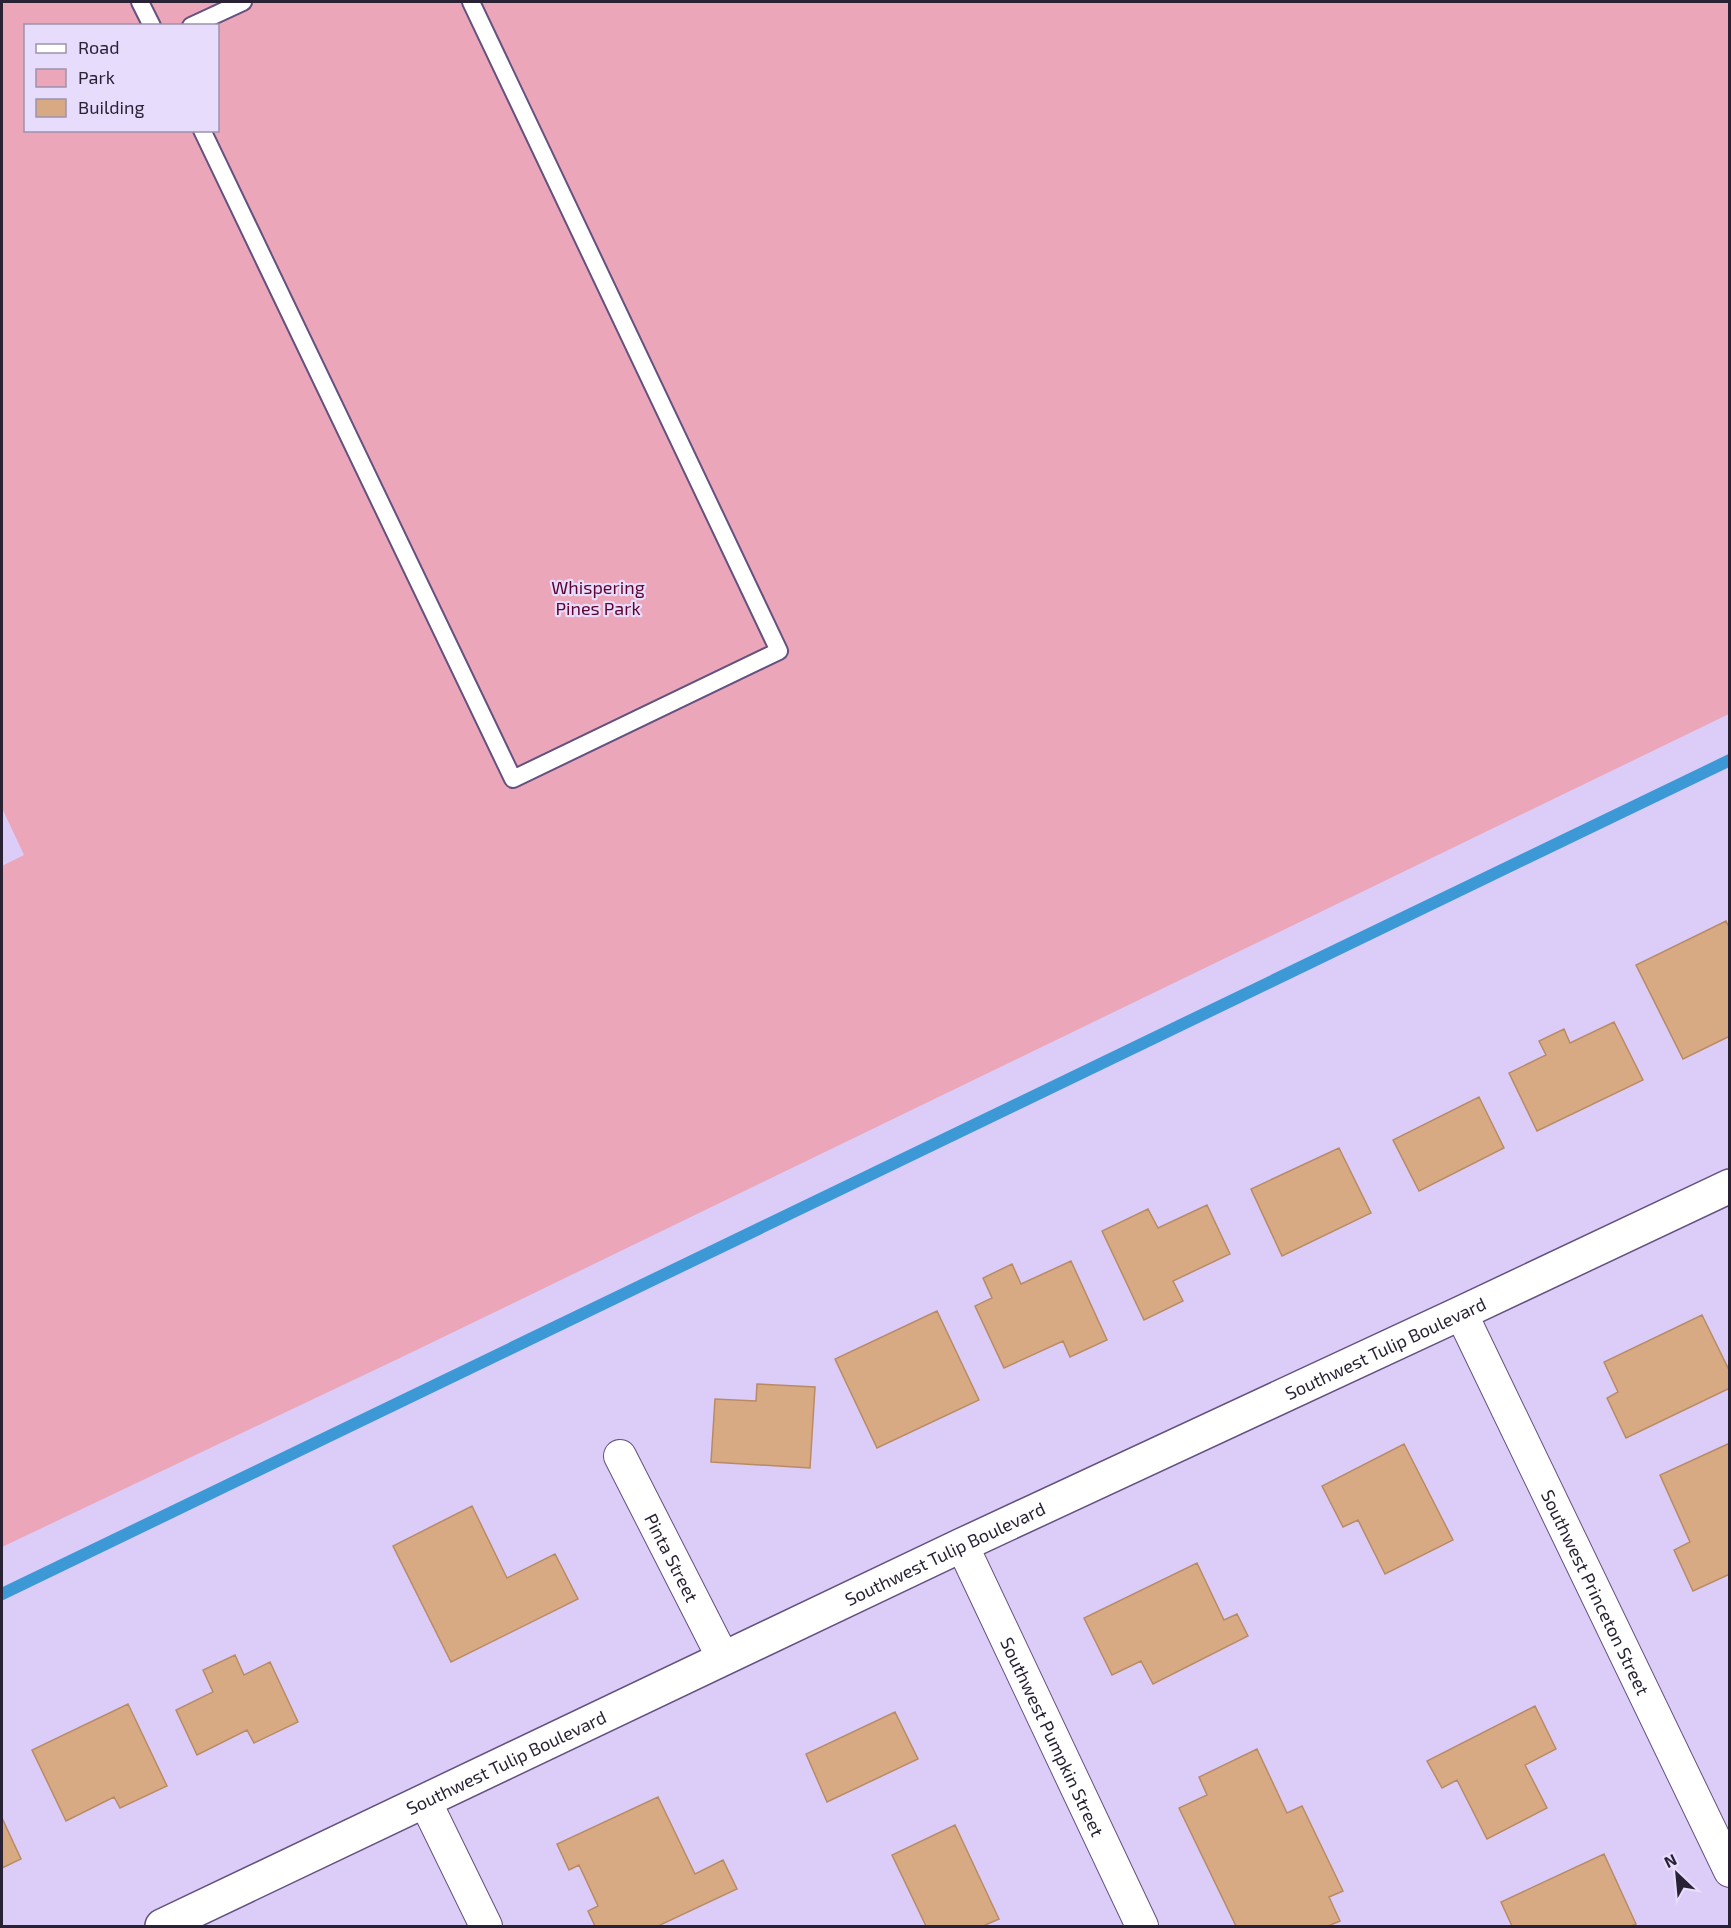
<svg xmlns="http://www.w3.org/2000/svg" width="1731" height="1928" font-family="'Exo 2',sans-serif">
<rect width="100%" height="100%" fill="#dccdf8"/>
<path fill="#eba6b9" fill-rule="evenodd" d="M2,2H1729V714L402,1357L2,1547V866L24,855L2,808ZM26,26H218V130H26Z"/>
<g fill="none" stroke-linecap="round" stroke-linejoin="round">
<path stroke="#3d99d6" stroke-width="12" d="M2,1594L1730,760"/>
</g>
<path fill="#d8aa83" stroke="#b88b66" stroke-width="1.5" d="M1726,921L1730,929V1036L1683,1059L1636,965Z
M1614,1022L1643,1080L1537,1131L1509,1073L1546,1055L1539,1041L1564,1029L1570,1043Z
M1479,1097L1504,1148L1419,1191L1393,1140Z
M1339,1148L1371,1213L1282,1256L1251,1189Z
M1207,1205L1230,1254L1173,1281L1183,1301L1144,1320L1102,1231L1148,1209L1158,1228Z
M1071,1261L1107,1340L1070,1357L1063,1341L1004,1368L975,1306L992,1298L983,1278L1012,1264L1021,1284Z
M937,1311L979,1400L877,1448L835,1359Z
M1702,1315L1730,1372V1388L1626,1438L1607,1398L1618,1392L1604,1362Z
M757,1384L815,1387L810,1468L711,1462L715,1399L756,1401Z
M1730,1443V1574L1693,1591L1674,1550L1690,1542L1660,1475Z
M1404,1444L1453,1540L1385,1574L1358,1520L1343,1527L1322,1486Z
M472,1506L507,1578L555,1554L578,1599L451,1662L393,1546Z
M1197,1563L1224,1620L1237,1614L1248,1636L1153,1684L1141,1661L1112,1675L1084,1618Z
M235,1655L244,1675L270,1662L298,1722L254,1743L247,1730L197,1755L176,1710L213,1692L203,1670Z
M128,1704L167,1786L120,1808L114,1797L66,1821L32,1750Z
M1535,1706L1556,1749L1525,1765L1547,1808L1487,1839L1457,1780L1442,1788L1427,1761Z
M895,1712L918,1759L827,1802L806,1754Z
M1257,1749L1287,1813L1302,1806L1343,1891L1329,1897L1340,1921L1328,1926H1236L1179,1808L1207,1795L1199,1777Z
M658,1797L695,1874L723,1860L737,1889L658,1926H595L588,1911L598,1906L579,1865L569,1870L557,1844Z
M2,1818L21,1859L2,1868Z
M955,1825L999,1919L983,1926H926L892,1855Z
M1604,1854L1636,1924L1631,1926H1512L1501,1902Z"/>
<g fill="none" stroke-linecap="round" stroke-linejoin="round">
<g stroke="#63517f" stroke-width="20">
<path id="service" d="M140,2L152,26
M191,26L243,2
M202,130L513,779L779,651L471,2"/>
</g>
<g stroke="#63517f" stroke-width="34">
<g id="minor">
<path id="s1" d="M1461,1313L1730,1871"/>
<path id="s2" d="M620,1456L723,1658"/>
<path id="s3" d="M962,1545L1142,1926"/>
<path d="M425,1801L486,1926"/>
</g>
</g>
<g stroke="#63517f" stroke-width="36">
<g id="tertiary">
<path id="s4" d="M162,1926L962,1545L1461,1313L1730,1186"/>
</g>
</g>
<use href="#service" stroke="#fff" stroke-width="16"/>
<use href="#minor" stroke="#fff" stroke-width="32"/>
<use href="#tertiary" stroke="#fff" stroke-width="33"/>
</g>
<g text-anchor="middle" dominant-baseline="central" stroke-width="4.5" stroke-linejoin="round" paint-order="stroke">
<g font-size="18" fill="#5e032d" stroke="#e8dcfd">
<text x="598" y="587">Whispering<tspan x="598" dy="21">Pines Park</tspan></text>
</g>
<g font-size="18" fill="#292235" stroke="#e8dcfd">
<text stroke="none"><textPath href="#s4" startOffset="1353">Southwest Tulip Boulevard</textPath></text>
<text stroke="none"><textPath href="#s4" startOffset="867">Southwest Tulip Boulevard</textPath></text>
<text stroke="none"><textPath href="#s2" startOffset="114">Pinta Street</textPath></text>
<text stroke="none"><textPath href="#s1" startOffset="310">Southwest Princeton Street</textPath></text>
<text stroke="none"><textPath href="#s3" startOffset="212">Southwest Pumpkin Street</textPath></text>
<text stroke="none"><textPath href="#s4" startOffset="381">Southwest Tulip Boulevard</textPath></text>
</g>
</g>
<rect width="1731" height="1928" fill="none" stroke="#292235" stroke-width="6"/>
<rect x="24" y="24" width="195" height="108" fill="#e8dcfd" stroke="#9c92ad" stroke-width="1.5"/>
<rect x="36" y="44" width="30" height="9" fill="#ffffff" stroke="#9c92ad" stroke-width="1.5"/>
<text x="78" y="54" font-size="18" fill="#292235">Road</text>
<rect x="36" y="69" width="30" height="18" fill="#eba6b9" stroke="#9c92ad" stroke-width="1.5"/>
<text x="78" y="84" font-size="18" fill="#292235">Park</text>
<rect x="36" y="99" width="30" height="18" fill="#d8aa83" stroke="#9c92ad" stroke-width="1.5"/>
<text x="78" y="114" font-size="18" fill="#292235">Building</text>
<g transform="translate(1677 1874) rotate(334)" stroke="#e8dcfd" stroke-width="4.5" paint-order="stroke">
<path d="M0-4.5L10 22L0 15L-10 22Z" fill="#292235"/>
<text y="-9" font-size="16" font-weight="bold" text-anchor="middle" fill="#292235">N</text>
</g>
</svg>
